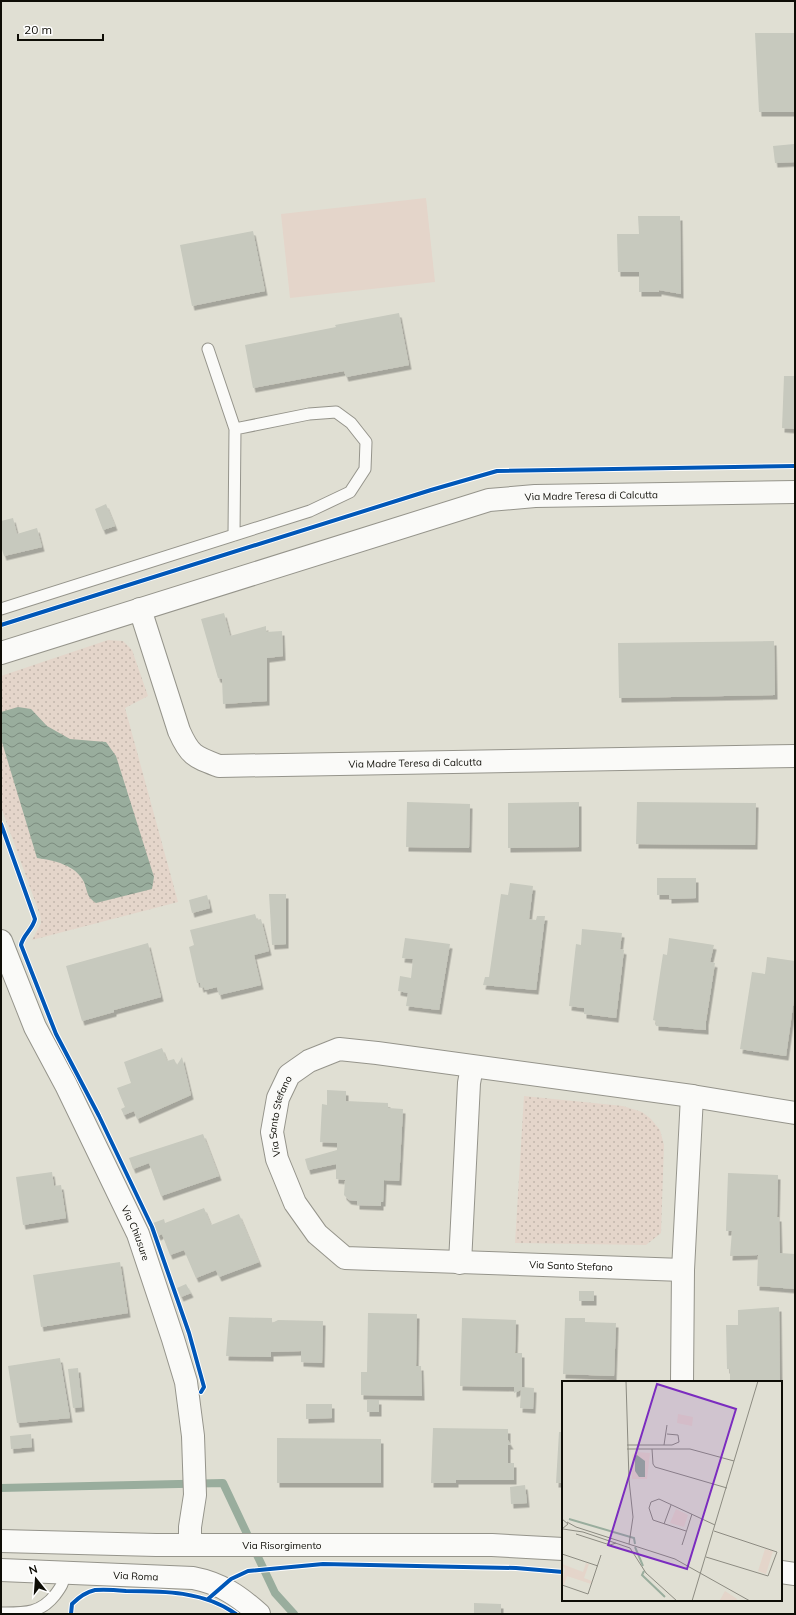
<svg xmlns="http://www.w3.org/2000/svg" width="796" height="1615" font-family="Mulish,sans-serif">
<defs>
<pattern id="grass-dots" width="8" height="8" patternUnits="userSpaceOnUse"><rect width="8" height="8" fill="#e4d5ca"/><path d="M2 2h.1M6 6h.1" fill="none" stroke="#c2b6ac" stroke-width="1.8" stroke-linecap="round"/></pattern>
<pattern id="water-waves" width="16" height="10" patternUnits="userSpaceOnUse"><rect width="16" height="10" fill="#99ad9d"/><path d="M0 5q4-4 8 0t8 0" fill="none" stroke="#7b8b7e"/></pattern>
<filter id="shadow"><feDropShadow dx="2.5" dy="4.5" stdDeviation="0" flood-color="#0004"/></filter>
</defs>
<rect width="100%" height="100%" fill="#e0dfd3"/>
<path fill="url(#grass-dots)" d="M108,640L123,641L132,650L148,696L125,708L178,902L32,940L41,923L40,915L1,807V676Z
M524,1096L623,1106L642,1112L651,1119L660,1130L664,1145L661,1233L646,1245L515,1243Z"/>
<path fill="#e4d5ca" d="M426,198L435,282L290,298L281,214Z"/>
<path fill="url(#water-waves)" d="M18,707L31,709L47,726L70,739L106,742L116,756L154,877L152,889L96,903C86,896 88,892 84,882C76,865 53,860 37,858L1,739V712Z"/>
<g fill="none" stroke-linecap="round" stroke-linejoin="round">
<path stroke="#99ad9d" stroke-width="8" d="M1,1488L223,1483L275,1593L294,1614"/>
</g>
<path fill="#c7c9be" filter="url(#shadow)" d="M755,33H795V112H759Z
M794,144L795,162L775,163L773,146Z
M638,216H680L681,294L659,290V292H639V272H618L617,234H639Z
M253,231L265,291L192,306L180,245Z
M399,313L409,365L346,377L344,371L253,388L245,345L336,327L335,325Z
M784,376H795V429L782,428Z
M106,504L115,526L103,530L95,509Z
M13,518L17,534L37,528L42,547L4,556L1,546V521Z
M224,613L230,636L266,626V632L282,631L283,656L267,658V701L223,704L222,679L218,678L201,619Z
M774,641L775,695L619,698L618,643Z
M407,802L470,804L469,848L406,847Z
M579,802V847L508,848V803Z
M637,802L756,803L755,845L636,844Z
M657,878H696V898L669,899V895H657Z
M510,883L533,886L529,919L536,920L537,916H545L536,990L483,985L485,977H489L501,894L508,895Z
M269,894H286V944L272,945Z
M207,895L210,908L192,913L189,900Z
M255,914L257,920L261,919L269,951L254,955L261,985L219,995L217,987L205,990L204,987L201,988L200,983H197L189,947L194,945L190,930Z
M582,929L622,933L620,949L624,950L616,1018L584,1014V1008L569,1006L576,944L581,945Z
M405,938L450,944L439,1010L406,1006L408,993L398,991L400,976L411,978L413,959L402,958Z
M669,938L714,945L710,962L715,963L706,1021V1030L656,1026V1021L653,1020L663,954L667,955Z
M148,943L161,997L114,1010V1012L82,1021L66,966Z
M767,957L795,961V992L786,1056L740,1049L752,972L765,974Z
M162,1048L167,1061L174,1059L177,1065L182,1057L191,1095L137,1119L134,1111L124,1115L121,1109L125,1107L117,1088L131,1083L124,1062Z
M327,1090L346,1091V1101L388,1103V1108L403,1109L399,1181L384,1180L383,1202H381V1206L357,1205V1201L349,1200L344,1195L345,1180L336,1179V1164L308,1170L305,1159L337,1150V1143L320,1142L322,1104L327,1105Z
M203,1134L219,1176L161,1196L149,1163L133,1169L129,1158Z
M52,1172L54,1186L61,1185L66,1218L23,1225L16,1177Z
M728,1173L778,1175L777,1217H779L780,1253L795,1254V1289L757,1286L758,1255L730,1256L732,1231H726Z
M204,1208L211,1225L239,1214L259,1262L219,1277L216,1270L196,1278L184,1250L170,1255L162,1234L158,1236L153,1223L164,1219L165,1223Z
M120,1262L128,1313L41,1327L33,1275Z
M186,1284L191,1293L181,1297L177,1288Z
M579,1291H594V1301H579Z
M779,1307L780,1382H730V1369H727L726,1325H738V1310Z
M368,1313L417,1314L416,1366H421L422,1396L361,1395V1372H367Z
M229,1317L272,1318V1323L278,1320L323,1321L322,1363L301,1362V1351L271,1352V1357L226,1356Z
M462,1318L516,1320L515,1353H522V1387L534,1388L533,1409L520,1408L521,1390L514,1393V1387L460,1386Z
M565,1318H585V1322L616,1323L614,1376L563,1374Z
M60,1358L70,1418L17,1423L8,1366Z
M78,1368L82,1407L73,1408L68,1369Z
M367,1400H379V1412H367Z
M306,1404H332V1418L306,1419Z
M433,1428L508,1429V1440L511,1445H508V1463H514V1480H456V1483H431Z
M559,1432H563V1483H556Z
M31,1434L32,1447L11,1449L10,1436Z
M277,1438L381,1439V1483H277Z
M525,1485L527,1503L511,1504L510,1487Z
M474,1603L501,1604V1614H474Z"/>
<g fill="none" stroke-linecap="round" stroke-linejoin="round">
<g stroke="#95948b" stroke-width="13">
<path id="lane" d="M208,349L235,429L234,535
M1,609L310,511L350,492L365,469L366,442L351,423L336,412L309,414L235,429
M1,1613C24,1613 40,1614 55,1595C61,1587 64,1583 64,1573"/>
</g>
<g stroke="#95948b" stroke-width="24">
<g id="street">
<path id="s1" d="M140,609L179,731C190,756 195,757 219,766L795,756"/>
<path id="s2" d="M1,653L489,500L535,496L795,492"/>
<path id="s3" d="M1,941L35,1027L66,1085L138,1234L173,1339L186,1382L193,1436L195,1495L190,1527V1545"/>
<path d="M460,1263L469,1083L472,1067"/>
<path id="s4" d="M683,1270L345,1258L317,1234L295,1203L277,1159L272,1132L278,1098L289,1075L309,1061L339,1049L377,1053L692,1096L795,1113"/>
<path d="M682,1382L683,1270L692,1096"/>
</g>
</g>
<g stroke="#95948b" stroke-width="24">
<g id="secondary">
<path id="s5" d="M1,1541L156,1545H492L563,1549"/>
<path id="s6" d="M1,1570L193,1578C220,1583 239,1596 259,1614"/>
<path d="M781,1572L795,1574"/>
</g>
</g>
<use href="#lane" stroke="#fafaf8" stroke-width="11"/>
<use href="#street" stroke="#fafaf8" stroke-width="22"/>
<use href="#secondary" stroke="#fafaf8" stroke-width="22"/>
<g stroke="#fff" stroke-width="6">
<path id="cycleway" d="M1,625L431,490L497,471L795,466
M1,824L35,919C33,929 23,935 21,945L56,1034L99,1116L152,1227L189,1333L204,1387L201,1392
M208,1599L231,1579L248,1571L323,1564L516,1568L563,1572
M71,1614L72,1604C78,1598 86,1592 95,1590C105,1589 116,1590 126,1591C163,1591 204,1591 236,1614"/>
</g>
<use href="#cycleway" stroke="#0057b8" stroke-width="4"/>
</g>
<g text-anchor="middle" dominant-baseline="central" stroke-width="3.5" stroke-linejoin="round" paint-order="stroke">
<g font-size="10" fill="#0e0d06" stroke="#fff">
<text stroke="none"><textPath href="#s2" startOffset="614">Via Madre Teresa di Calcutta</textPath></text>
<text stroke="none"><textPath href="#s1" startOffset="380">Via Madre Teresa di Calcutta</textPath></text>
<text stroke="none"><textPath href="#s4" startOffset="505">Via Santo Stefano</textPath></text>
<text stroke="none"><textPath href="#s3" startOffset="322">Via Chiusure</textPath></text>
<text transform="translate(571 1266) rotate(2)">Via Santo Stefano</text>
<text stroke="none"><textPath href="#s5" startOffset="281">Via Risorgimento</textPath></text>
<text stroke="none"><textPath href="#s6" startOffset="135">Via Roma</textPath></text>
</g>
</g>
<g transform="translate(562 1381)">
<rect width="220" height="220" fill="#e0dfd3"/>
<path d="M74,71L88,72L85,98H70V74ZM114,128L126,134L122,146L108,142ZM203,168L211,170L204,193L196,190ZM24,182L27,183L22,197L30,200L29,203L5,195L2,204L0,203L3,188L0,183L21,191Z" fill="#e4d5ca"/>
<path d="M116,33L131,36L130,45L115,42ZM163,210L175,218L174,220L158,219Z" fill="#e4d5ca"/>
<path d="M75,74L83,80V96H77L73,90V75Z" fill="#99ad9d"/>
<path fill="none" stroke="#99ad9d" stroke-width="2" d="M7,138L72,157L73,163M73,166L81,185M82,190L80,194L103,216"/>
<path fill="none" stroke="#8c8b81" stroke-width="1" d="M64,0L67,99L71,136L67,163M65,64H110L117,61L116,54L105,53M102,64L105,44M65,68H128L172,80M90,68L91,83L93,86L165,107M0,138L6,143L0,148M5,141L14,146L113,178L188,220M102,143L109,124M1,148L21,151L68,167L84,192L115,220M124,150L91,139L87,127L89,121L97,118L153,144M14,153L48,164L54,162M120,164L130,133M0,173L36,185M144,176L206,195L215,171L152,150M0,204L26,213L39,174M130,220L196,0"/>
<path fill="#7b2cbf" fill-opacity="0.15" stroke="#7b2cbf" stroke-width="2" d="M95,3L174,28L125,188L46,164Z"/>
<rect width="220" height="220" fill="none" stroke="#0e0d06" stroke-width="2"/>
</g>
<rect width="796" height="1615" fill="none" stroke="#0e0d06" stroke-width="4"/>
<g transform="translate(36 1579) rotate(343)" stroke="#ffffff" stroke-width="3" paint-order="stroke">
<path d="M0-3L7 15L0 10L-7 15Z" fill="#0e0d06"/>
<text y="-6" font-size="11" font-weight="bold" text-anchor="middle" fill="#0e0d06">N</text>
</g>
<path d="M18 34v6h85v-6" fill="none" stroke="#0e0d06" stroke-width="2"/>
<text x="24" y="34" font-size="12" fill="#0e0d06" stroke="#ffffff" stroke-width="3" paint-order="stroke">20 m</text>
</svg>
